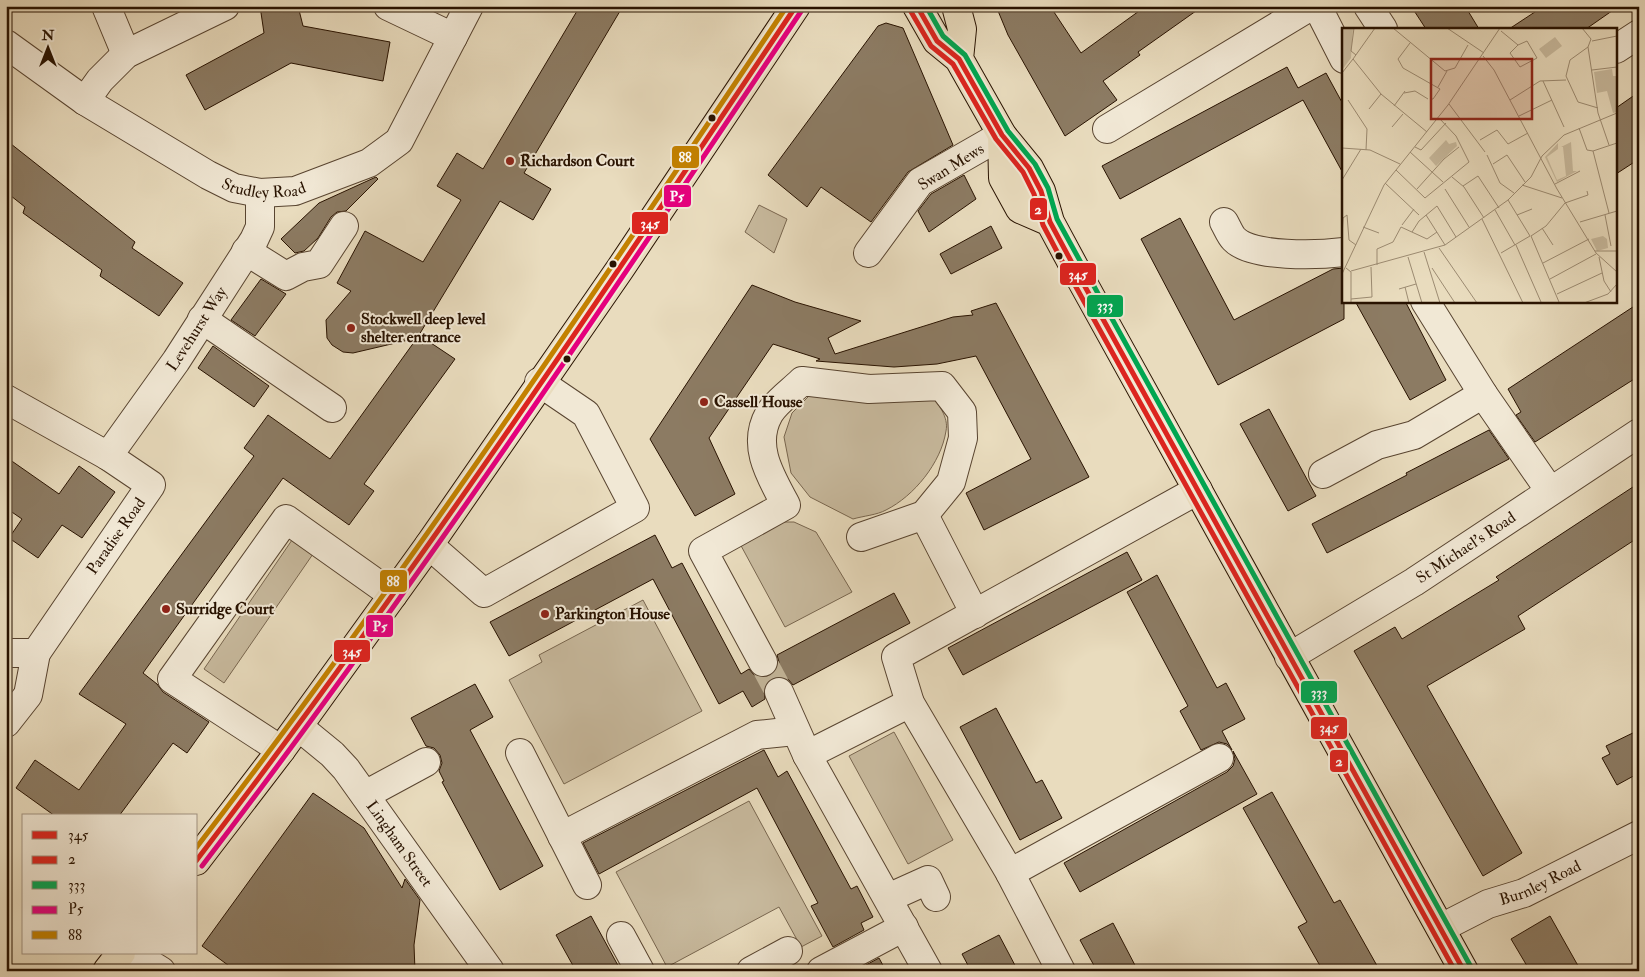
<svg xmlns="http://www.w3.org/2000/svg" width="1645" height="977" font-family="'IM FELL Double Pica',serif">
<rect width="100%" height="100%" fill="#e9dcbe"/>
<filter id="stains"><feTurbulence type="fractalNoise" baseFrequency=".004" numOctaves="4"/><feColorMatrix values="0 0 0 0 .2 0 0 0 0 .09 0 0 0 0 .02 0 0 0 .5 -.17"/></filter>
<radialGradient id="worn" r=".72"><stop offset=".6" stop-color="#630" stop-opacity="0"/><stop offset="1" stop-color="#630" stop-opacity=".3"/></radialGradient>
<path fill="#c8ba9e" stroke="#78664f" d="M759,205L787,219L774,253L745,232Z
M930,393C938,404 949,417 946,431C941,463 914,496 886,510C877,515 863,516 853,519L810,497L791,473L784,437L792,413L810,395Z
M775,522H794L816,532L852,592L785,627L739,542Z
M292,540L313,554L224,683L204,669Z
M643,600L702,711L564,784L509,680L542,662L539,655Z
M894,732L953,840L908,864L849,756Z
M749,801L822,936L801,947L779,907L667,967L616,872Z"/>
<path fill="#8c7b63" stroke="#281200" d="M260,6H298L303,26L390,42L383,81L291,63L205,110L186,75L264,33Z
M580,6H623L524,173L551,189L533,220L500,201L419,335L455,359L364,484L374,491L349,525L283,478L143,673L157,684L163,692L209,722L187,753L173,743L119,816H55L16,788L35,760L79,790L126,724L79,694L254,456L244,448L268,415L330,459L417,338L353,353L343,352L332,345L327,338L326,320L351,291L337,283L365,231L423,262L461,200L437,186L457,153L483,169Z
M996,6H1050L1081,53L1146,6H1203L1138,52L1140,55L1103,81L1117,100L1065,136L1008,35Z
M1411,6H1465L1479,29H1426Z
M1544,6H1619L1586,29H1509Z
M886,23L903,28L953,145L908,172L871,222L821,187L807,207L768,175L878,26Z
M1287,67L1298,88L1326,73L1344,106V175L1303,100L1120,199L1102,166Z
M1639,92V159L1616,174V108Z
M6,140L135,242L132,248L183,283L159,316L100,276L102,270L23,213L25,207L6,192Z
M964,175L976,199L929,232L918,211L931,194Z
M376,177L378,179L346,211L337,212L331,217L318,238L304,251L295,253L281,239L319,203Z
M1180,218L1234,320L1333,269L1344,268V319L1218,385L1141,239Z
M991,226L1002,248L951,274L940,254Z
M261,279L286,294L255,336L231,320Z
M752,285L795,302L861,321L828,338L835,354L953,317L973,315L971,311L996,303L1089,477L984,530L966,493L1031,459L976,356L937,364L894,367L816,361L820,359L773,344L709,438L735,494L695,516L650,439Z
M1355,301H1405L1446,380L1410,400Z
M1639,303V376L1535,442L1516,415L1521,412L1508,389Z
M213,346L269,386L254,407L198,368Z
M1269,409L1316,496L1288,511L1240,424Z
M1489,430L1509,459L1327,553L1312,524L1407,475L1406,473Z
M6,457L59,494L79,466L115,492L82,538L62,525L38,558L9,538L22,519L6,508Z
M1639,483V537L1518,616L1525,629L1427,686L1522,853L1483,876L1354,651L1395,627L1402,639L1499,580L1496,577Z
M655,535L672,568L682,563L741,674L749,669L755,676L762,678L770,676L777,670L779,662L777,655L894,593L910,623L793,685L788,679L781,677L772,678L767,682L764,690L765,699L752,707L743,691L719,704L653,579L509,656L490,622Z
M1127,552L1142,580L963,675L948,648Z
M1157,575L1217,688L1226,683L1245,719L1222,731L1232,750L1227,744L1219,742L1201,750L1180,711L1188,706L1127,592Z
M475,684L493,717L470,730L543,866L500,890L442,782L444,781L439,771L442,763L440,755L434,748L426,746L411,718Z
M996,708L1036,783L1042,780L1062,818L1020,840L960,727Z
M1639,730V773L1617,785L1602,758L1610,754L1606,746Z
M764,750L778,777L787,771L851,889L857,886L873,917L861,923L864,930L833,947L811,906L818,903L757,788L599,874L583,843Z
M1233,751L1257,794L1080,892L1064,863L1227,772L1233,766L1235,759Z
M1272,792L1334,903L1340,900L1380,971H1323L1298,927L1307,922L1243,808Z
M313,793L364,828L402,888L405,879L420,900L414,945L415,971H236L202,946Z
M591,916L621,971H576L556,935Z
M1550,916L1581,971H1530L1511,939Z
M1113,923L1138,971H1097L1080,940Z
M999,935L1018,971H971L962,954Z
M879,958L886,971H855Z"/>
<g fill="none" stroke-linecap="round" stroke-linejoin="round">
<path stroke="#c2b498" stroke-width="28" stroke-dasharray="28 14" stroke-linecap="butt" d="M763,662L779,692"/>
<g stroke="#584430" stroke-width="30">
<g id="minor">
<path d="M106,6L126,54"/>
<path d="M388,6L453,37"/>
<path d="M1317,6L1344,59"/>
<path d="M1368,6L1383,29"/>
<path id="s1" d="M6,44L85,101L208,175L234,188L260,193L295,191L369,163L399,141L469,6"/>
<path d="M1616,49L1639,34"/>
<path d="M85,101L100,80L126,54L225,6"/>
<path d="M1107,129L1311,6"/>
<path d="M1224,222C1227,227 1230,235 1234,239C1252,258 1319,255 1344,252"/>
<path d="M246,251L286,276L303,267L319,264L344,226"/>
<path d="M868,253L920,182L1002,135"/>
<path d="M1425,301L1483,394L1550,491"/>
<path d="M202,319L332,408"/>
<path d="M6,399L108,456L151,485L36,653H6"/>
<path id="s2" d="M108,456L176,361L254,240L260,227V193"/>
<path d="M1323,474L1377,445L1414,435L1483,394"/>
<path d="M924,515L975,614"/>
<path d="M429,545L484,593L635,508L586,414L539,382"/>
<path id="s3" d="M1289,657L1414,582L1639,433"/>
<path d="M763,662L703,551L786,505C771,477 751,446 769,414C776,402 792,391 802,381L869,389L942,386L962,412L963,438L951,482L924,515L861,537"/>
<path d="M779,692L807,755L928,971"/>
<path d="M6,723L28,695L36,653"/>
<path id="s4" d="M299,727L332,754L346,769L490,971"/>
<path d="M281,750L172,679L286,519L393,595"/>
<path d="M520,753L587,885"/>
<path d="M807,755L910,703"/>
<path d="M365,795L426,762"/>
<path d="M562,836L757,735L795,731"/>
<path d="M1010,873L1219,758"/>
<path d="M888,898L928,880L936,897"/>
<path id="s5" d="M1441,928L1488,904L1524,893L1639,835"/>
<path d="M621,936L640,971"/>
<path d="M132,953L161,971"/>
<path d="M751,971L788,951"/>
<path d="M821,971L904,927"/>
<path d="M1061,971L1010,873L910,703L896,657L1198,490"/>
</g>
</g>
<g stroke="#281200" stroke-width="30">
<path id="highway" d="M917,6L937,41L959,59L1002,135L1029,168L1041,191L1050,222L1078,274L1464,971
M956,6L962,29L959,59
M1002,135L1003,178L1020,209L1050,222
M196,861L281,750L429,545L620,269L796,6
M107,971L121,953"/>
</g>
<use href="#minor" stroke="#f1e8d5" stroke-width="28"/>
<use href="#highway" stroke="#e9dcbe" stroke-width="28"/>
<g stroke="#f1e8d5" stroke-width="9">
<path id="bus-1" d="M917,6L937,41L959,59L1002,135L1029,168L1041,191L1050,222L1078,274L1464,971
M196,861C408,584 602,296 796,6"/>
</g>
<g stroke="#f1e8d5" stroke-width="9">
<path id="bus-2" d="M910,10L931,46L953,64L996,139L1023,172L1034,194L1043,225L1071,278L1455,971"/>
</g>
<g stroke="#f1e8d5" stroke-width="9">
<path id="bus-3" d="M926,6L943,36L965,55L1008,131L1035,164L1048,188L1057,219L1085,270L1471,967"/>
</g>
<g stroke="#f1e8d5" stroke-width="9">
<path id="bus-4" d="M202,866C414,589 608,300 802,10"/>
</g>
<g stroke="#f1e8d5" stroke-width="9">
<path id="bus-5" d="M196,848C405,576 596,291 787,6"/>
</g>
<use href="#bus-1" stroke="#dc241f" stroke-width="5"/>
<use href="#bus-2" stroke="#dc241f" stroke-width="5"/>
<use href="#bus-3" stroke="#00a651" stroke-width="5"/>
<use href="#bus-4" stroke="#e5007d" stroke-width="5"/>
<use href="#bus-5" stroke="#c38100" stroke-width="5"/>
</g>
<g fill="#281200" stroke="#f1e8d5" stroke-width="2">
<circle cx="712" cy="118" r="4.5"/>
<circle cx="1059" cy="256" r="4.5"/>
<circle cx="613" cy="264" r="4.5"/>
<circle cx="567" cy="359" r="4.5"/>
</g>
<g fill="#8f2418" stroke="#f1e8d5" stroke-width="2">
<circle cx="510" cy="161" r="5"/>
<circle cx="351" cy="328" r="5"/>
<circle cx="704" cy="402" r="5"/>
<circle cx="166" cy="609" r="5"/>
<circle cx="545" cy="614" r="5"/>
</g>
<g text-anchor="middle" dominant-baseline="central" stroke-width="4" stroke-linejoin="round" paint-order="stroke">
<g font-size="16" font-weight="bold" fill="#281200" stroke="#f1e8d5" text-anchor="start">
<text x="520" y="161">Richardson Court</text>
<text x="361" y="319">Stockwell deep level<tspan x="361" dy="18">shelter entrance</tspan></text>
<text x="714" y="402">Cassell House</text>
<text x="176" y="609">Surridge Court</text>
<text x="555" y="614">Parkington House</text>
</g>
<g font-size="16" fill="#281200" stroke="#f1e8d5">
<text transform="translate(951 167) rotate(-32)">Swan Mews</text>
<text stroke="none"><textPath href="#s1" startOffset="300">Studley Road</textPath></text>
<text stroke="none"><textPath href="#s2" startOffset="155">Levehurst Way</textPath></text>
<text transform="translate(116 536) rotate(-55)">Paradise Road</text>
<text stroke="none"><textPath href="#s3" startOffset="208">St Michael's Road</textPath></text>
<text stroke="none"><textPath href="#s4" startOffset="155">Lingham Street</textPath></text>
<text stroke="none"><textPath href="#s5" startOffset="109">Burnley Road</textPath></text>
</g>
</g>
<g transform="translate(1342 28)">
<rect width="275" height="275" fill="#e9dcbe"/>
<path d="M0,0H11L9,30L0,42ZM213,9L220,18L204,30L197,21ZM270,41L271,48H275V84L271,85L265,63L255,65L252,44ZM104,112L107,116L114,114L115,118L94,138L87,130ZM229,114L231,143H235L215,154L203,129L216,115V121L205,129L215,152L224,148L221,119H219ZM261,208L265,211L266,220L255,223L249,211Z" fill="#c8ba9e"/>
<path fill="none" stroke="#9c8b72" stroke-width="1" d="M12,0L9,23L14,27M51,0L103,43L113,40L126,17M105,0L142,25M240,0L249,11L246,19L256,85L267,117M159,3L176,17L185,13L195,30L178,39L168,25L176,17M250,13L275,8M68,15L56,31L61,40L98,61L91,71H88M246,19L228,32L224,48L236,74L256,80M141,28L152,42L215,161L254,225L275,244M11,31L39,66L85,104M11,31L33,0M250,42L275,39M0,45L11,31M201,53L222,99M96,59L105,43M62,65L73,63L86,71M6,72L25,101L24,122M168,72L198,53L224,52M107,76L143,124M52,78L63,63M27,81L39,66M177,88L210,72M50,99L61,86M237,100L245,122L251,123L267,185M138,112L155,102L166,116L186,105M73,119L79,122L104,95M0,120L28,122L58,136M251,123L275,115M68,124L101,154M145,127L158,155L172,165M151,136L165,127L183,154M54,142L83,170L127,134L114,108L97,90M110,149L122,159L142,190M0,152L19,121M43,155L77,187M213,156L238,143M180,157L220,170M121,158L136,148L157,180M75,161L102,131L117,119M103,161L127,199M153,182L173,217M84,187L103,217M175,187L190,181M263,187L269,218M140,191L181,275M238,194L275,183M60,197L72,181M21,199L37,205M200,200L211,217M70,204L77,193L95,178L114,209M0,211L1,190L5,187L7,212L14,217M174,217L199,274M97,220L135,275M253,223H275M82,224L98,275M159,225L188,208L166,172M66,229L80,275M257,229L262,253L269,264M201,235L247,211M35,237V221L51,214L59,199L85,211L95,204M4,240L9,244V275M90,240L113,275M9,243L103,217L166,172L189,149L200,128L222,107L275,85M0,246L42,157L106,77L158,0M208,251L254,226M63,259L67,275M57,261L74,256M215,266L260,245M9,271L30,269L29,239M217,274L189,208L204,198L223,175L246,167L245,163M193,275H221M242,275L266,266L275,256"/>
<path fill="#8f2418" fill-opacity="0.15" stroke="#8f2418" stroke-width="2.5" d="M89,31H190V91H89Z"/>
<rect width="275" height="275" fill="none" stroke="#281200" stroke-width="2.5"/>
</g>
<g stroke="#f1e8d5" stroke-width="2">
<rect x="671" y="145" width="29" height="24" rx="5" fill="#c38100"/>
<rect x="663" y="184" width="29" height="24" rx="5" fill="#e5007d"/>
<rect x="1029" y="197" width="19" height="24" rx="5" fill="#dc241f"/>
<rect x="631" y="211" width="38" height="24" rx="5" fill="#dc241f"/>
<rect x="1059" y="262" width="38" height="24" rx="5" fill="#dc241f"/>
<rect x="1086" y="294" width="38" height="24" rx="5" fill="#00a651"/>
<rect x="379" y="569" width="29" height="24" rx="5" fill="#c38100"/>
<rect x="365" y="614" width="29" height="24" rx="5" fill="#e5007d"/>
<rect x="333" y="639" width="38" height="24" rx="5" fill="#dc241f"/>
<rect x="1300" y="680" width="38" height="24" rx="5" fill="#00a651"/>
<rect x="1310" y="716" width="38" height="24" rx="5" fill="#dc241f"/>
<rect x="1329" y="749" width="20" height="24" rx="5" fill="#dc241f"/>
</g>
<g font-size="14" text-anchor="middle" font-weight="bold" fill="#fff">
<text x="685" y="162">88</text>
<text x="677" y="201">P5</text>
<text x="1038" y="214">2</text>
<text x="650" y="228">345</text>
<text x="1078" y="279">345</text>
<text x="1105" y="310">333</text>
<text x="393" y="586">88</text>
<text x="380" y="631">P5</text>
<text x="352" y="656">345</text>
<text x="1319" y="697">333</text>
<text x="1329" y="732">345</text>
<text x="1339" y="766">2</text>
</g>
<rect width="1645" height="977" fill="none" stroke="#e9dcbe" stroke-width="25"/>
<rect x="8" y="8" width="1630" height="962" fill="none" stroke="#281200" stroke-width="2.5"/>
<rect x="12" y="12" width="1620" height="952" fill="none" stroke="#281200"/>
<rect x="22" y="814" width="175" height="140" fill="#f1e8d5" stroke="#a19280"/>
<rect x="32" y="831" width="25" height="8" fill="#dc241f" stroke="#a19280"/>
<text x="68" y="840" font-size="15" fill="#281200">345</text>
<rect x="32" y="856" width="25" height="8" fill="#dc241f" stroke="#a19280"/>
<text x="68" y="864" font-size="15" fill="#281200">2</text>
<rect x="32" y="881" width="25" height="8" fill="#00a651" stroke="#a19280"/>
<text x="68" y="890" font-size="15" fill="#281200">333</text>
<rect x="32" y="906" width="25" height="8" fill="#e5007d" stroke="#a19280"/>
<text x="68" y="914" font-size="15" fill="#281200">P5</text>
<rect x="32" y="931" width="25" height="8" fill="#c38100" stroke="#a19280"/>
<text x="68" y="940" font-size="15" fill="#281200">88</text>
<g transform="translate(48 48)" stroke="#f1e8d5" stroke-width="4" paint-order="stroke">
<path d="M0-4L9 19L0 12L-9 19Z" fill="#281200"/>
<text y="-8" font-size="14" font-weight="bold" text-anchor="middle" fill="#281200">N</text>
</g>
<rect width="100%" height="100%" filter="url(#stains)"/>
<rect width="100%" height="100%" fill="url(#worn)"/>
</svg>
